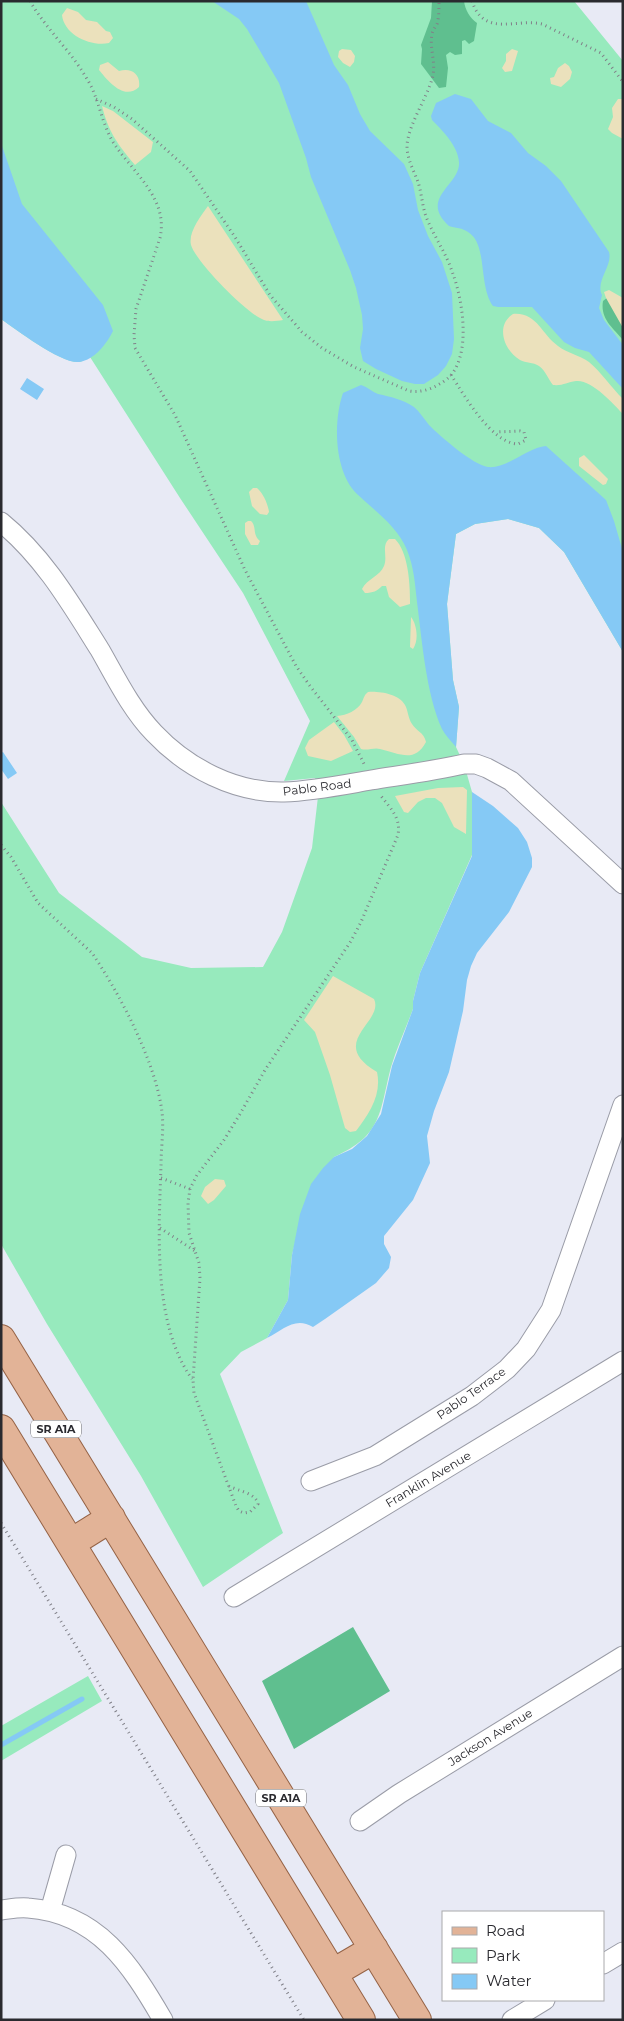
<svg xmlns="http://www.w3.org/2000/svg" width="624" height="2021" font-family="Montserrat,sans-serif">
<rect width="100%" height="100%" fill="#e8eaf5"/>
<path fill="#97eabd" d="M1,1H574L623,61V652L564,552L539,528L508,519L475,524L456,534L447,604L453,680L459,707L456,747L464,764L472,792V855L420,973L413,1001V1009C406,1028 397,1047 391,1067C379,1113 383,1135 334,1157L297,1235L292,1255L288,1300L267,1338L241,1352L220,1374L283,1533L203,1587L141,1476L47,1324L1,1244V802L59,893L142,957L191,968L263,967L282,932L312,848L319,788L315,778L284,781L310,721L243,593L180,498L90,357C87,358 83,361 80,362C61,364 17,330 1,319Z
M88,1676L102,1701L1,1761V1726Z"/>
<path fill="#5fbf8f" d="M432,1H464C465,10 470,18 477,23L474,41L469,44L465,40L462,41V54L455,55L450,52L446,55L448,68L446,87L439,88L421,64L422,49L421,45L431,18Z
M608,297L623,303V340C613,328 600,319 603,301Z
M353,1627L390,1691L294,1749L262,1681Z"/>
<path fill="#ebe1bc" d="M67,8L78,12L86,20L97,22L106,31L110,32L113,38L109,43C91,47 64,35 62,15Z
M342,49L351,50L355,56L354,62L350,67L343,63L338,57L339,51Z
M512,49L518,51L512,71L505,72L502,68L506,61V54Z
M108,62L119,71C131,67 141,74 139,87C124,101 108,81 99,70L100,65Z
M565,63L569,66L572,72L570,79L561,87L551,84L550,78L554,77L558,68Z
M618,99H623V139L612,133L608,129L613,117L612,108Z
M102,106L113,111L153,142L151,152L135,165C118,145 108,131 102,106Z
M208,206L283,320C277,321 269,322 264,320C247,314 196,262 191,245C188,232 201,216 208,206Z
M609,290L623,298V328L606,298L604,292Z
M513,314C537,312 541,334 558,346C567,353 579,355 589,362C601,372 611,387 623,399V414C614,404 591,379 576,381C567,382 563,386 553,385C548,379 546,371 539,366C533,362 526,363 520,360C504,351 495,325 513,314Z
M584,455L608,479L606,484L603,485L579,466V458Z
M253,488H257C263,493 268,504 269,512L267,515L260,514L252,506L249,492Z
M248,521H251C257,526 252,535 260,541L258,545H251L245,534V523Z
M389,539H395C408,552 410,582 410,601V604L400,607L389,597L386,586H382C377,591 373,593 365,593L362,589C367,579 380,576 384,566C388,556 381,546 389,539Z
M411,617C417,624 419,641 413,649L410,647Z
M368,692C379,691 399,694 405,705C408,710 408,718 412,724C416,731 424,732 426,742C414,764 399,753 380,749C374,747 368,751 361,749L354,737L337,716C347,715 357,711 362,702C364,698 364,695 368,692Z
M334,722L344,735L353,751L331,761L308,756L305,748L309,740Z
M463,787L467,790L466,834L454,827L442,803L435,798H426L418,802L408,813L404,812L395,796L438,788Z
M333,976L374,999C385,1022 326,1042 377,1072C382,1095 369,1114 356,1131L350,1132L345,1128L343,1121L330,1075L315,1032L304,1020Z
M215,1179L224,1180L226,1186L214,1200L208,1204L201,1196L205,1187Z"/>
<path fill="#85c9f5" d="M212,1H306L334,65L348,85L360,114L370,131L404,164L413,184L418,210L428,236L442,262L452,293L454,339L452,354L446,366L438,375L424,384H415L402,381L376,369L363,361L360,348L363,329L362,315L356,288L350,270L311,177L306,158L279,83L247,29L239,19Z
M455,94L471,99L488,121L511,133L528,153L546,166L561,181L609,252C613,266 595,281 602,295L599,308L604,320L623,345V389L589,352L575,348L564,342L532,307H498L493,306C478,285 488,244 468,232C463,228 455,228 449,226C418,198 461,185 459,162C458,146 442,130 432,120L431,116L436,103Z
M1,143L22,204L103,305L113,331C107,343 95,360 79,362C61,364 17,330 1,319Z
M27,378L44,389L37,400L20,389Z
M361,385C368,387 372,392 378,394C391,397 402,399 414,407C420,412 424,419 429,425C440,436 473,465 488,467C507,469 528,447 546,446L606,500L614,521L623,552V652L564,552L539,528L508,519L475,524L456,534L447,604L453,680L459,707L456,747C451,741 445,735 442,729C426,694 422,640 417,602C415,584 414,567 407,550C398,527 375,511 357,494C334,471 333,422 343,393Z
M3,752L17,773L8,779L1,769V753Z
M472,792L493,806L518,828L527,842L532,858V867L509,912L477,953L471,966L467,980L463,1011L449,1072L434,1111L427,1136L430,1163L413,1200L384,1236V1244L391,1257L389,1268L376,1283L325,1319L313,1327C295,1316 283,1330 267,1338L288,1300L292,1255L300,1214L311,1184L323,1168L334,1157L352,1149L367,1136L381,1114L392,1066L413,1009V1001L420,973L472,856Z"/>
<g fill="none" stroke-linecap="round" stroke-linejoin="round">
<path stroke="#85c9f5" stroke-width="5" d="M1,1745L82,1699"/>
<g stroke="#9a9ca7" stroke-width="21">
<path id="minor" d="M1,522C44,557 71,604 100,650C116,678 131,709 154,733C187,768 235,793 284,792C313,791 342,785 371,780C402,775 433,771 464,764H476L487,768L511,781L623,884
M311,1481L375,1456L472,1396L507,1369L526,1349L551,1310L623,1105
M234,1597L623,1361
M360,1821L399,1794L623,1656
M1,1910C10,1909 19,1907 28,1908C98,1913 131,1965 163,2020
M50,1911L66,1855
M603,1964L623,1952
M512,2020L545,2000"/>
</g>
<g stroke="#956346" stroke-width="30">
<path id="primary" d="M1,1339L417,2020
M1,1429L361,2020
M71,1543L111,1518
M333,1973L374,1949"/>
</g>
<path stroke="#818189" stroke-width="3" stroke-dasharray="1 4" stroke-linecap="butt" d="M30,1C46,29 71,51 87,79C99,98 101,122 113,142C132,172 169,198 160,238L136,309L134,335L135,348L175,415L245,570L296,666L310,686L352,740L364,764
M472,1C484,38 516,18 542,24L601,53L623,82
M96,99L114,107L132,119L190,171L235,237L270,295L302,332L322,348L354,367L409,391C423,393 435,388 447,379C472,358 463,301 453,274C447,255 435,238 427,219C422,207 422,194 418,182C414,171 407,159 407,146C408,125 426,100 432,79C437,64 429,49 432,34C433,30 435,27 437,24C439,18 439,8 439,1
M451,375C465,396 491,443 518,444L526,440L524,432L520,431L496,432
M1,845L11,857L38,903L92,953C120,994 156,1063 162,1112C164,1129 161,1148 161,1165C159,1231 152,1323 192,1379
M161,1178L190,1189
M160,1228L195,1251
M229,1486C238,1491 256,1493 258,1504L250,1512L244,1513L239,1511L236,1506L194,1393L193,1380L200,1278L199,1263L189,1233L188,1203L190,1189L197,1175L224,1140L240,1114L265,1070L351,941L361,922L398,835C401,818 391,809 381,796
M1,1523L304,2020"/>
<use href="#minor" stroke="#fff" stroke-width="19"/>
<use href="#primary" stroke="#e2b397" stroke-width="28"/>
</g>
<g text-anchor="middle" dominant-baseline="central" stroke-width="4" stroke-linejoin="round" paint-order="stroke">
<g fill="#fff" stroke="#6a6a6d" stroke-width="1">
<rect x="31" y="1420.5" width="50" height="17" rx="4"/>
<rect x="256" y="1789.5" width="50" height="17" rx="4"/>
</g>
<g font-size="11" font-weight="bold" fill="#2a2a2f">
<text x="56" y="1429">SR A1A</text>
<text x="281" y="1798">SR A1A</text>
</g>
<g font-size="12" fill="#2a2a2f" stroke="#fff">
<text transform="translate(317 787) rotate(-7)">Pablo Road</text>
<text transform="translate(471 1393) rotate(-35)">Pablo Terrace</text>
<text transform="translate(428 1479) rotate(-31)">Franklin Avenue</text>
<text transform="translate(490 1737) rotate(-32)">Jackson Avenue</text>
</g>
</g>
<rect width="624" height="2021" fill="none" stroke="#2a2a2f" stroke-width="5"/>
<rect x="442" y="1911" width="162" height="90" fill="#ffffff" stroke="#aaaaac"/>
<rect x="452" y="1927" width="25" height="8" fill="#e2b397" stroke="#aaaaac"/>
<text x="486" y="1936" font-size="15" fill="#2a2a2f">Road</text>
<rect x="452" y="1948" width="25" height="15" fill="#97eabd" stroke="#aaaaac"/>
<text x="486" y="1961" font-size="15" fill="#2a2a2f">Park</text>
<rect x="452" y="1974" width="25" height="15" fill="#85c9f5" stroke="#aaaaac"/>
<text x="486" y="1986" font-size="15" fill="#2a2a2f">Water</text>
</svg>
